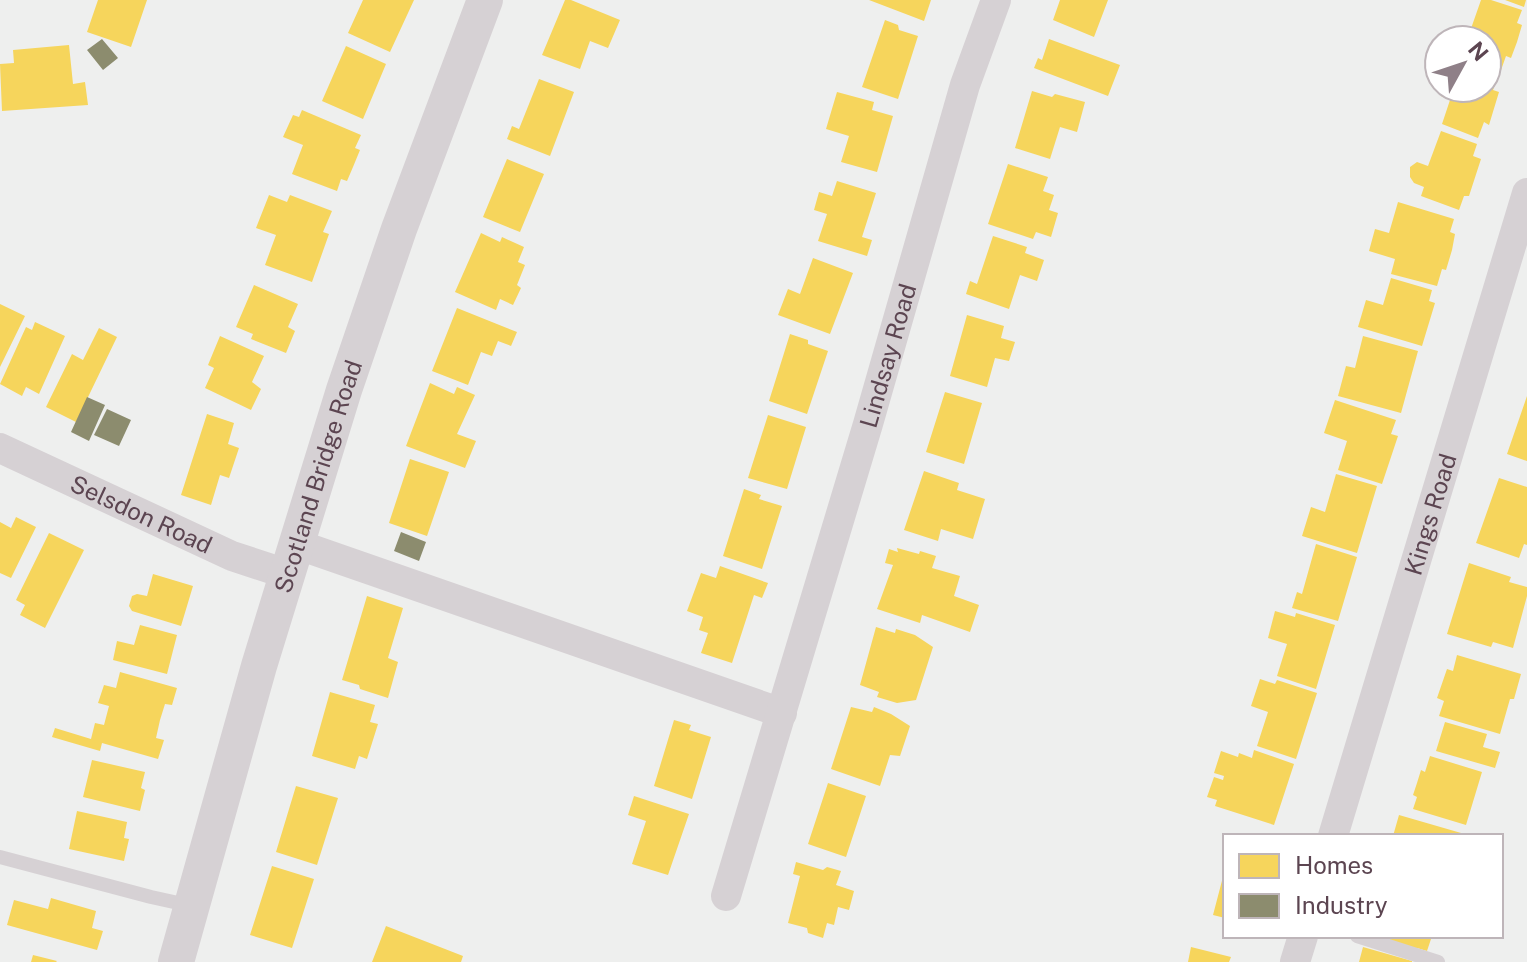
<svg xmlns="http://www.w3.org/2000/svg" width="1527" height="962" font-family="'Public Sans',sans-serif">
<rect width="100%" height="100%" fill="#eeefee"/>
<path fill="#f6d55c" d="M98,0H147L131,47L87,32Z
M363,0H414L390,52L348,33Z
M565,0H571L620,20L608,48L590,41L580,69L542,55Z
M869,0H931L924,21Z
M1060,0H1108L1094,37L1053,20Z
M1481,0H1491L1522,10L1517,23L1522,25L1517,42L1511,58L1506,56L1500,73L1487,69V40H1467Z
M1505,0H1526L1524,7Z
M885,20L898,25L899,30L918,36L898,99L862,87Z
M1049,39L1120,65L1108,96L1034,68L1038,58L1042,60Z
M69,45L73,84L85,82L88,105L2,111L0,64L14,63L13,50Z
M346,46L386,64L363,119L322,101Z
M1487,73L1498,77L1493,90L1499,92L1489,125L1484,122L1478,138L1442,124L1450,100L1441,96L1443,88H1487Z
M539,79L574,92L550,156L507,139L512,126L519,129Z
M1032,91L1052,97L1055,94L1085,102L1077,132L1060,127L1050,159L1015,148Z
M837,92L874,102L872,110L893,116L877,172L841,162L849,136L826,129Z
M302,110L361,135L355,148L360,150L353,167L347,181L341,179L337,191L292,174L303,145L283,137L293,115L299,117Z
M1441,131L1477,144L1473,156L1481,159L1469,196H1464L1459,210L1421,196L1424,187L1414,183L1410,177V167L1417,162L1428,166Z
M507,159L544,174L520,232L483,217Z
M1008,164L1048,177L1043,191L1054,195L1049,210L1058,213L1051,237L1036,232L1033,239L988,224Z
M837,181L876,193L862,237L872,240L867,256L818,241L827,214L814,210L819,192L832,196Z
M269,195L287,202L290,195L332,211L323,232L329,234L312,282L265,265L276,235L256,228Z
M1398,202L1454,219L1450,232L1455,234L1452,250L1446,270L1442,269L1437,286L1391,274L1395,259L1369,251L1375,229L1389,233Z
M481,233L500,242L502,237L524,247L518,262L525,265L517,285L521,288L513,305L500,299L496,310L455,292Z
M993,236L1027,247L1025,253L1044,260L1037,281L1020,275L1009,309L966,294L970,281L977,284Z
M813,258L853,273L830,334L778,315L788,289L800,294Z
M1391,278L1432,290L1429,301L1435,303L1422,346L1358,327L1366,300L1383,305Z
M254,285L298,304L288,327L295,331L286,353L251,339L253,334L236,327Z
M0,304L25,316L0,367Z
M457,308L517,332L511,346L498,341L492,356L481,352L468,385L432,371Z
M967,315L1004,326L1001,338L1015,342L1009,361L995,358L987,387L950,376Z
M35,322L65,336L39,394L26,387L22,396L0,384L26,327L32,330Z
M99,328L117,337L76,422L46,407L72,354L83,360Z
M790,334L808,340V344L828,351L807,414L769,401Z
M220,336L264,356L252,382L261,389L251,410L205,388L214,368L208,365Z
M1363,336L1418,351L1401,413L1338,396L1346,366L1355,368Z
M430,383L454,394L457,387L475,395L457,434L476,441L465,468L406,446Z
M945,392L982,403L964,464L926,452Z
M1527,396V461L1507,454Z
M1335,400L1396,420L1391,434L1398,436L1382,484L1338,470L1347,441L1324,433Z
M207,414L234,423L228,444L239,448L229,478L220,475L211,505L181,495Z
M768,415L806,427L787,489L748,478Z
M410,459L449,472L427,536L389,523Z
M924,471L959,483L957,490L985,499L973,539L941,529L938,541L904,530Z
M1336,474L1377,486L1357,553L1302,536L1311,507L1325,512Z
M1499,478L1527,487V545L1524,544L1519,558L1476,543Z
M744,489L761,495L759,499L782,506L762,569L723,556Z
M16,517L36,527L11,578L0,573V522L11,528Z
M49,533L84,550L45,628L20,615L25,605L16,600Z
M1316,544L1357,557L1338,621L1292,608L1297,592L1302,594Z
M897,548L919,554L920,551L936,556L932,568L960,576L954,596L979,605L970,632L922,615L920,623L877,609L893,565L885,563L889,549L898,552Z
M1469,563L1511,577L1509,582L1527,587V596L1513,648L1493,642L1491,647L1447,634Z
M720,566L768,583L762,598L754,595L732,663L701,653L708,633L699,630L703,617L687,611L701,573L716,578Z
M153,574L193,586L181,626L132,611L129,606L132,596L137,594L147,596Z
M367,596L403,608L388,658L398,662L388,698L360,689L359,685L342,680Z
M1275,611L1295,617L1296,613L1335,625L1316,689L1277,676L1287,644L1268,638Z
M140,625L177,635L167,674L113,660L117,641L134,645Z
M876,627L895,633L896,629L915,635L933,647L916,700L897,703L877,697L879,692L860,685Z
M1457,655L1521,674L1514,699H1510L1500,734L1439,716L1444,701L1437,698L1447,669L1453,671Z
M120,672L177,688L172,705L165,704L160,720L156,738L164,740L158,759L102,743L100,751L52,737L55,728L91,739L95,723L104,725L109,706L98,703L104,685L116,688Z
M1260,679L1275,684L1277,680L1317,693L1296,759L1257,746L1268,712L1251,706Z
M330,692L375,705L370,722L378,724L367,759L359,756L355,769L312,756Z
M851,707L872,712L874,707L891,714L910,726L900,756L890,755L880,786L831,769Z
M674,720L691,725L689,730L711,737L692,799L654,786Z
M1445,722L1487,734L1483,747L1500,752L1495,768L1436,751Z
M1254,750L1294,764L1274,825L1215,806L1217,800L1207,797L1214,777L1223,780L1224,776L1214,773L1221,751L1238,757L1239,753L1252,758Z
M1430,756L1482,772L1466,825L1413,809L1417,797L1413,795L1417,783L1421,770L1425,772Z
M92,760L145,772L141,788L145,790L140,811L83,797Z
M828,783L866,796L846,857L808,844Z
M296,786L338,798L317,865L276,852Z
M634,796L689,814L668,875L632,864L646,821L628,815Z
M77,811L127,822L124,838L129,839L124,861L69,849Z
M1399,815L1468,835V836H1393Z
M796,862L823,870L827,867L841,871L836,885L854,891L849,910L838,907L834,925L827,923L823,938L808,933L807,928L788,923L800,876L793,874Z
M272,866L314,879L292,948L250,935Z
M1224,873H1225V918L1213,915Z
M51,898L96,911L92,928L103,931L97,950L7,925L14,900L48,909Z
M386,926L463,956L461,962H372Z
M1370,936H1432L1427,951L1417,948L1416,951Z
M1191,947L1231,957L1229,962H1188Z
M1363,947L1412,961V962H1359Z
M33,955L57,961L56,962H31Z"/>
<path fill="#8c8c6e" d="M102,39L118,58L103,70L87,50Z
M87,397L105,405L89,441L71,432Z
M107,409L131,420L119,446L94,435Z
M401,532L426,542L419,561L394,551Z"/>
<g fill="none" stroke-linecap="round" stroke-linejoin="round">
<path stroke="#d6d1d4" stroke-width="14" d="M0,857L151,897L192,906
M1357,936L1438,962"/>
<g stroke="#d6d1d4" stroke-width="30">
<path id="s1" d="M0,448L232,556L287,574"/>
<path d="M296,544L782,713"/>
<path id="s2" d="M1333,836L1527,193"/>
<path id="s3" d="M726,896L868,424L965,85L996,0"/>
<path d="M1295,962L1303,936"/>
</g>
<path stroke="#d6d1d4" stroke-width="36" id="s4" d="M176,962L259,666L344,390L399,229L485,0"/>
</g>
<g text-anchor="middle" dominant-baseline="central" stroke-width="8" stroke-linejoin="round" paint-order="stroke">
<g font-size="24" fill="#5c4551" stroke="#fff">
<text stroke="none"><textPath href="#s3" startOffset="564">Lindsay Road</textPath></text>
<text stroke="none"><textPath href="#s4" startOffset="506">Scotland Bridge Road</textPath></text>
<text stroke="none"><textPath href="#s1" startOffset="156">Selsdon Road</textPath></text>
<text stroke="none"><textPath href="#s2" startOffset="336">Kings Road</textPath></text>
</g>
</g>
<rect x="1223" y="834" width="280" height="104" fill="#ffffff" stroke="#beb5b9" stroke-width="2"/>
<rect x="1239" y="854" width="40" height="24" fill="#f6d55c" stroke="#beb5b9" stroke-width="2"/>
<text x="1295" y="874" font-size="24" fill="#5c4551">Homes</text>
<rect x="1239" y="894" width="40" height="24" fill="#8c8c6e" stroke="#beb5b9" stroke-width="2"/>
<text x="1295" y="914" font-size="24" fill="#5c4551">Industry</text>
<g transform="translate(1463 64) rotate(50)"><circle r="38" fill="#ffffff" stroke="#beb5b9" stroke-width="2"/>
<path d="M0-6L14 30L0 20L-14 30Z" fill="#8f8088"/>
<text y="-12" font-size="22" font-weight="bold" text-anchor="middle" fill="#5c4551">N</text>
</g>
</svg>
